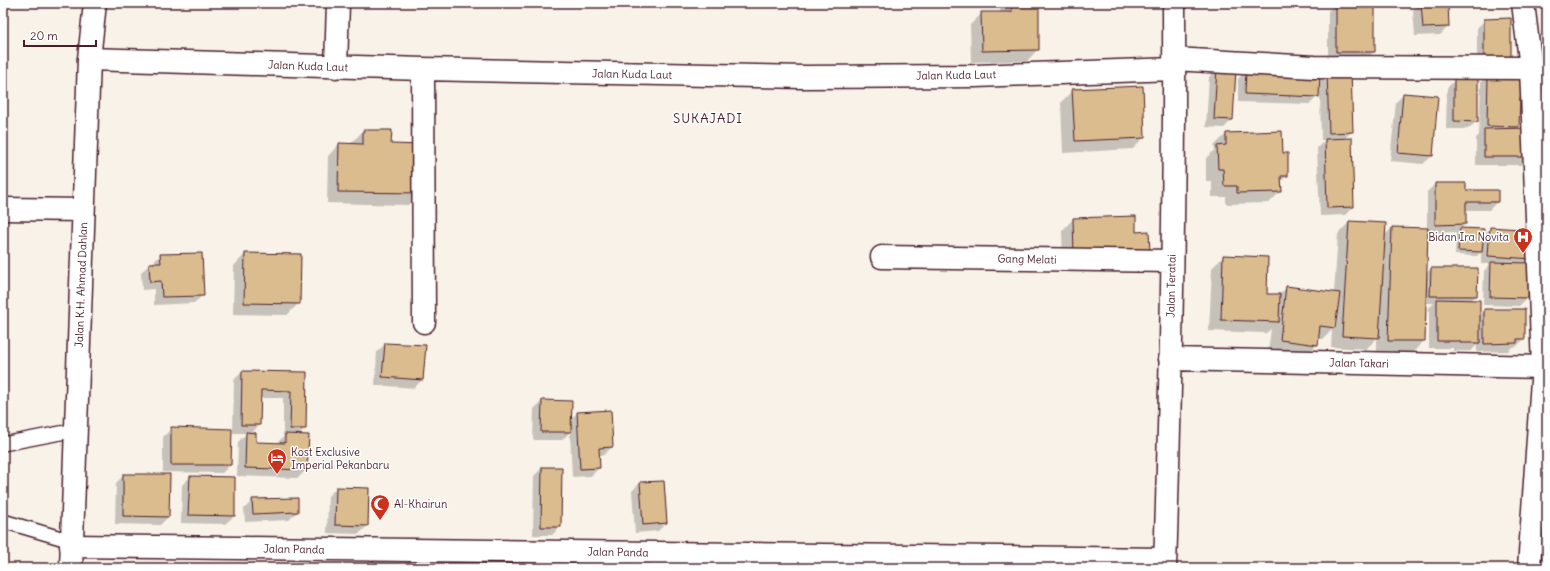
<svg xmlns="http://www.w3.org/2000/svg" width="1550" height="571" font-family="Delius,sans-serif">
<rect width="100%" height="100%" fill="#f8f2e8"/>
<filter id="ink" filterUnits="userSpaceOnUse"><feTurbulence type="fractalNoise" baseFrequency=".025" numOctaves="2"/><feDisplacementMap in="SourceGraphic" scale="8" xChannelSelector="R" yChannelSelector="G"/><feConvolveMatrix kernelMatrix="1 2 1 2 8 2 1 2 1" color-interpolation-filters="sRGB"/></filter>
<g filter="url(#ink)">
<path fill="#0003" fill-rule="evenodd" d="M1001,3H1038V49L1027,61L971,62L970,25L982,13H1000Z
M1336,3H1374V51L1366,60H1328V11Z
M1420,3H1446L1448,27L1440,35L1415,36L1413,10Z
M1485,20L1510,59L1477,67V28Z
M1547,25V54L1545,27Z
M1217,68L1232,120L1224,128L1206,127L1209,77Z
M1247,70L1319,82L1328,73L1352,131L1344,139L1353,207L1345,215L1320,216L1317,148L1325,140H1321L1320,94L1310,104L1238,102V79Z
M1489,74L1526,96L1518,104V127L1515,129L1529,156L1521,165H1476V138L1479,135L1481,82Z
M1455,80L1477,121L1468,129H1446L1447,88Z
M1073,90L1144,137L1133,149L1063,153L1061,102Z
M1404,94L1432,156L1423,164L1390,161L1396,102Z
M363,131L390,145L420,193L408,205L327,203L328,156L339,144H351V143Z
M1226,134L1287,176L1280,182L1281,191L1269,203L1226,204V197H1212V181H1206V158L1215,150L1214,146Z
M1435,184H1465V191L1497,202L1489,210H1465V224L1461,229L1482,236L1491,228L1532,258L1527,264V298L1519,306L1483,305L1484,271L1490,264H1481V252L1477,256L1455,255L1456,232L1427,233L1425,274L1431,269H1477L1476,296L1471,300L1479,316L1485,310L1524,339L1516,347H1512L1508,351L1477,352V345L1471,351H1453V348H1429V308L1434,303H1425L1424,341L1412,353L1377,352V338L1366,349L1331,347L1332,330L1323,339H1318L1317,345L1305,356L1268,352L1271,329L1266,333L1209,331L1212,268L1224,256L1266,295H1279L1287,287L1334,293L1338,234L1349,222L1384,236L1392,228L1427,229V192Z
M1073,219L1135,233L1063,266L1062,231Z
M245,254L299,303L287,315L233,314L234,266Z
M161,255L203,295L194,303L154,305V289L142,290L141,272Z
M385,344L422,380L414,388L375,385L377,352Z
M242,372L306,373L305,428L298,436H308L306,470L298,478L237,476L238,442L247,433H233L234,380ZM260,398H283V436H284L277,443H255L251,434L259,425Z
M542,401L570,420L577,413L612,447L604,455H598L599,468L591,476L572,477L570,432L562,440H533L534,409Z
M172,428L230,465L222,473L163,472V437Z
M542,468L560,527L552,535H533L534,476Z
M124,475L168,517L160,525L115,524L116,483Z
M190,477L234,516L225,524L181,523L182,485Z
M663,482L666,523L658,531L635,533L632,491L640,483Z
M336,488L367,526L359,534L327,533L328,496Z
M253,500L297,512L289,520L245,522L244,509Z"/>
<path fill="#dbbc8e" stroke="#4a1f2b" d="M1011,3H1039V50L982,51L981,12H1012Z
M1336,3H1375V52H1336Z
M1421,3H1448L1449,27L1423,28Z
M1511,18V59H1484V19Z
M1217,67L1236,69L1233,120L1214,119Z
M1246,69L1320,72L1319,97L1245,94Z
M1351,71L1353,132L1329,133L1327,72Z
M1488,73L1528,74L1527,97H1520L1519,127L1487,126Z
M1454,79H1478V122L1454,121Z
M1143,86L1145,138L1075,141L1072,89Z
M1403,93L1438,96L1433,156L1398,153Z
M1530,128V157H1484V129Z
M363,130H392L391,144L422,145L421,193L338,192L339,143L363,144Z
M1282,131L1283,153H1288V176H1281L1282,192L1237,193V186H1224L1223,169H1218L1217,146L1226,145V133Z
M1352,138L1354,207L1327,208L1325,139Z
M1435,183H1466V190H1498V202H1466V224L1435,225Z
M1136,216V232L1149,231L1150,253L1074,255L1073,218Z
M1349,221L1386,223L1379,338L1342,336Z
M1392,227L1428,228L1425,341H1388Z
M1490,227L1535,230L1533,259L1488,256Z
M1460,228L1484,229L1482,252L1458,251Z
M202,253L204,296L162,297L161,281L150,282L149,263H161L160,254Z
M245,253L301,254L300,304L244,303Z
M1223,255L1268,257L1267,294H1280L1279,322L1221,320Z
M1491,262L1530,263L1528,298L1490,297Z
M1431,268H1478L1477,296H1430Z
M1286,286L1340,293L1335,328L1320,326L1318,345L1280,340Z
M1437,299L1480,300V343H1460V341H1437Z
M1484,309H1525V339H1517V343L1484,344Z
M385,343L426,345L423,380L382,377Z
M242,371L307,372L306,429H290L291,391L261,390L260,425H241Z
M542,400L572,401L571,432H541Z
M611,410L613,447L599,448L600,468L580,469L577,412Z
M171,427L232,429L231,465H171Z
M246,432L256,433V442L285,443V434L309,435L307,470L245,468Z
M542,467H562L561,527H541Z
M123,474H170L169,517L123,516Z
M190,476L235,477V516L188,515Z
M664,481L667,523L643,525L640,482Z
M336,487L369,488L368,526L335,525Z
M298,498V512L253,514L252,499Z"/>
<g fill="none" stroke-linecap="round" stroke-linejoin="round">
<g stroke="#4a1f2b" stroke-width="16">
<path id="lane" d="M3,444L76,430
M3,521L71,541"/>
</g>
<g stroke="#4a1f2b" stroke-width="25">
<path id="street" d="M1523,3L1531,68L1543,366L1529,568
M89,59L423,69L803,77L975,76L1174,69
M1174,59L1314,67L1531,68
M336,67L338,3
M423,69L424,322
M3,209L83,210
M882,257L1172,261
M1170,359L1547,367
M71,546L1165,559
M1165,568C1171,380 1175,191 1174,3"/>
</g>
<g stroke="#4a1f2b" stroke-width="25">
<path id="secondary" d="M71,568L89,59L95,3"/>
</g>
<use href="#lane" stroke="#fff" stroke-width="13"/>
<use href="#street" stroke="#fff" stroke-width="22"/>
<use href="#secondary" stroke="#fff" stroke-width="22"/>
</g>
</g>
<defs>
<g id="hospital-pin" transform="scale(1)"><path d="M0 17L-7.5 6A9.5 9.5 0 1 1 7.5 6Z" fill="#c8321e" stroke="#fff"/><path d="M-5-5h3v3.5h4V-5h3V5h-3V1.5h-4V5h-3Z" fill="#fff"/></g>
<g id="hotel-pin" transform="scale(1)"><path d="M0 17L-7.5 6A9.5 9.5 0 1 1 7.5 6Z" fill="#c8321e" stroke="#fff"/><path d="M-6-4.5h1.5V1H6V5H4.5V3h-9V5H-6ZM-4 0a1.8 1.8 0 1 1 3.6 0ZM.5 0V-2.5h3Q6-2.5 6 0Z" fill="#fff"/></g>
<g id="mosque-pin" transform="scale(1)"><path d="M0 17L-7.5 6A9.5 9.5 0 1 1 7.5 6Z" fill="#c8321e" stroke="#fff"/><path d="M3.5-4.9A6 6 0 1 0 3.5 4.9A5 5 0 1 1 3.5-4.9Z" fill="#fff"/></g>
</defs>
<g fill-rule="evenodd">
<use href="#hospital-pin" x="1523" y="237"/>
<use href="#hotel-pin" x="277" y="458"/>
<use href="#mosque-pin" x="380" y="504"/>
</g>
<g text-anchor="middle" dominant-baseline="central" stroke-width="3" stroke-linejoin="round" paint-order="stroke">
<g font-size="11" fill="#4a1f2b" stroke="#fff">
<text transform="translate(308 66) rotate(2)">Jalan Kuda Laut</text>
<text transform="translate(632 74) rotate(1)">Jalan Kuda Laut</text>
<text transform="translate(956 75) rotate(-1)">Jalan Kuda Laut</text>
<text transform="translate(1027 259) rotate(1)">Gang Melati</text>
<text transform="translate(81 285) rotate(-88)">Jalan K.H. Ahmad Dahlan</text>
<text transform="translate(1171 286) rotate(-89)">Jalan Teratai</text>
<text transform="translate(1359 363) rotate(1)">Jalan Takari</text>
<text transform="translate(294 549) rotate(1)">Jalan Panda</text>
<text transform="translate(618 552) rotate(1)">Jalan Panda</text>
</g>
<g font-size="11" fill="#4a1f2b" stroke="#fff" text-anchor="start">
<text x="1509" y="237" text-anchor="end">Bidan Ira Novita</text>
<text x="291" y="452">Kost Exclusive<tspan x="291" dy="13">Imperial Pekanbaru</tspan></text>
<text x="394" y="504">Al-Khairun</text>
</g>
<g font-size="13" letter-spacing="1" fill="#4a1f2b" stroke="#fff">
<text x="708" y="118">SUKAJADI</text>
</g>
</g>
<rect width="1550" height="571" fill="none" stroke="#fff" stroke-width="16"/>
<rect x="8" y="8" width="1534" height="555" fill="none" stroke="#4a1f2b" stroke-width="1.5" filter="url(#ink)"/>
<path d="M24 40v6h72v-6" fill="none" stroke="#4a1f2b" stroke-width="2"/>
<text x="30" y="40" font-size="12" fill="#4a1f2b" stroke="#ffffff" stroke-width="3" paint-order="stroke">20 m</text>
</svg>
